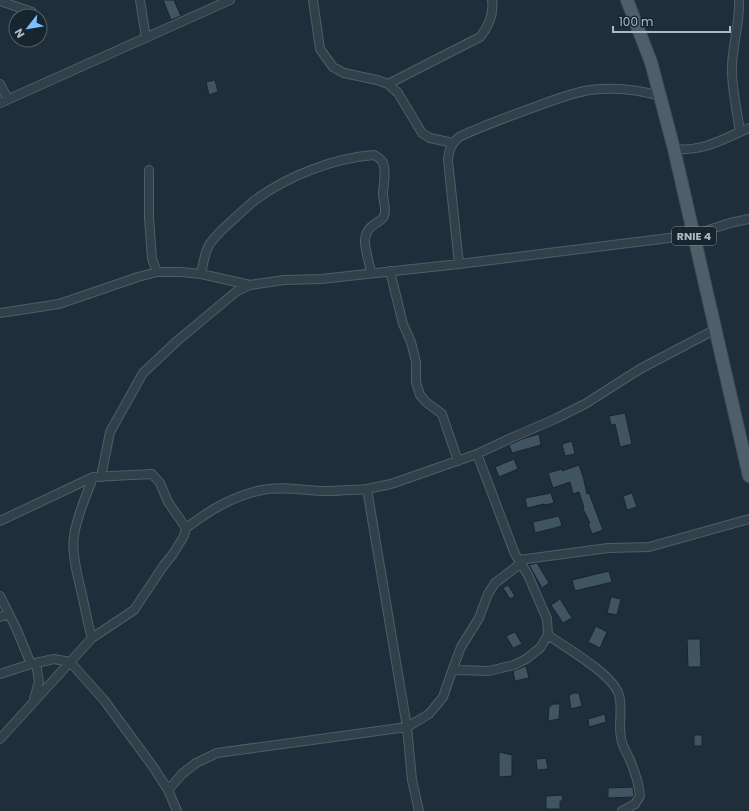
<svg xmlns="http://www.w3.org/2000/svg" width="749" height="811" font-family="Poppins,sans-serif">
<rect width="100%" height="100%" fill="#1e2e3a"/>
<path fill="#415462" stroke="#192630" d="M163,0H174L181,16L171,20Z
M215,80L218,92L209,95L206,82Z
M625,413L632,444L620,447L615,424L611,425L609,416Z
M539,434L541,445L512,453L509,445L522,439Z
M572,441L575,454L565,456L562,444Z
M514,459L518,469L499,477L495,467Z
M579,465L583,476L587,494L589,493L603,530L592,534L588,523H590L583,509L584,508L579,492L573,494L570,482L553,488L548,473L562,469V471Z
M551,493L554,503L545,505L544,504L527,508L525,498Z
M632,493L637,507L627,510L623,496Z
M559,516L562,526L535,533L533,522Z
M537,563L549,583L542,588L529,565Z
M609,571L612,582L575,591L572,580Z
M508,585L515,596L510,599L503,588Z
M611,597L621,599L617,615L607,613Z
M560,599L572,618L563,623L551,605Z
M596,626L607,632L600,648L588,642Z
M515,632L522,644L513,648L506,636Z
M687,639H700L701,667H688Z
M526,666L529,678L515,681L513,671Z
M573,693H579L582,706L571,709L569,696Z
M553,704H560L559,719L548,721L549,707Z
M605,714L606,722L589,727L588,719Z
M694,735H702V746H694Z
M499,752L512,755V776L499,777Z
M546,758L548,769L537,770L536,759Z
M633,787L634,795L633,797L608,798V788Z
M562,795L563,801H560V809H546V796Z"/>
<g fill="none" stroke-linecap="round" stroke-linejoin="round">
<g stroke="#4f5d68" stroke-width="10">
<path id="street" d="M140,0L146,38
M313,0L320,49L333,67L344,73L377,80L388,84L398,93L422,133L430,138L453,143
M739,0C740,22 733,43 732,65C731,87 737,110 740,132
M0,1L32,12
M0,84L8,99
M388,84L480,37C489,26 494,14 492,0
M0,103L230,0
M674,149C703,152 723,139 749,128
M149,170V218L152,259L157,272
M459,264L448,160C449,150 451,144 459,137C482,126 507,117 532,108C551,101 571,93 590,90C614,87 637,89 660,96
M390,271L403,324L411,342L416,362V382L420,395L426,402L442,414L458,461
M201,274C203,266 204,255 208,247C214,236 225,227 235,218C241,212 248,206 255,200C288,176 333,158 374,155C377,157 381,158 383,163C387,172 383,185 383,194C383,200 387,210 384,216C381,224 368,222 365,239C364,248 370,264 371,273
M0,313L59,304L138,277L157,272H181L201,274L250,285
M93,477C87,494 76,518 74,536C71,554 79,581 83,599C86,613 88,625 92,638L134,610L164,565L173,554L184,536L186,528C210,510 233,496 262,490C281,486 302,490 321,491C336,491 351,490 367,489
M101,477L110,432L143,373L177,341L237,291L250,285L284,280L321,279L459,264L693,235L730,223L749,219
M0,521L93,477L152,474L160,483L168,502L186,528
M519,560L608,548L649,547L749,519
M0,596L16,628L31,664
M0,617L9,614
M548,635C566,648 613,674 619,695C623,709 618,724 621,738C622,746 627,753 630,760C635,772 639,784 640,796L635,804L622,811
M452,671L461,647L479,618L488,594L495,583L520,564
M0,674L31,664L54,659L70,662L104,700L154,768L168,790L177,811
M34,699L39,682L36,663
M0,739L92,638
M168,790L182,774L196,763L217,753L407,727L429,714L443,697L452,671L459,670L489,671L514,665L526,659L540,648L548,635L547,619L528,575L515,554L477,454
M419,811L412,780L407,727L367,489L391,484L477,454L511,438L555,419L585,404L640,369L716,329"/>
</g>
<g stroke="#3e4b56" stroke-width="14">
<path id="primary" d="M627,0L651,62L674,149L749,476"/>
</g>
<use href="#street" stroke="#32404a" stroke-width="8"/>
<use href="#primary" stroke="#4f5f6a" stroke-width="12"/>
</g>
<g text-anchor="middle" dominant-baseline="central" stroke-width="3" stroke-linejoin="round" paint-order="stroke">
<rect fill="#18242e" stroke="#808d99" stroke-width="1" x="672" y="227" width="44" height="18" rx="3"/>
<g font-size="11" font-weight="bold" fill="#acbac7">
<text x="694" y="236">RNIE 4</text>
</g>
</g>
<g transform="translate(28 28) rotate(239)"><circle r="19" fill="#18242e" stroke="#53606b"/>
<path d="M0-3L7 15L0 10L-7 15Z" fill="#79c1ff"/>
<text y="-6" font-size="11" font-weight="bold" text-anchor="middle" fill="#acbac7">N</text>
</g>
<path d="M613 26v6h117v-6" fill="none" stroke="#acbac7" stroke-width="2"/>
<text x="619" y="26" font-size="12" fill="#acbac7" stroke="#18242e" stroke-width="3" paint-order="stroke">100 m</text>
</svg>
